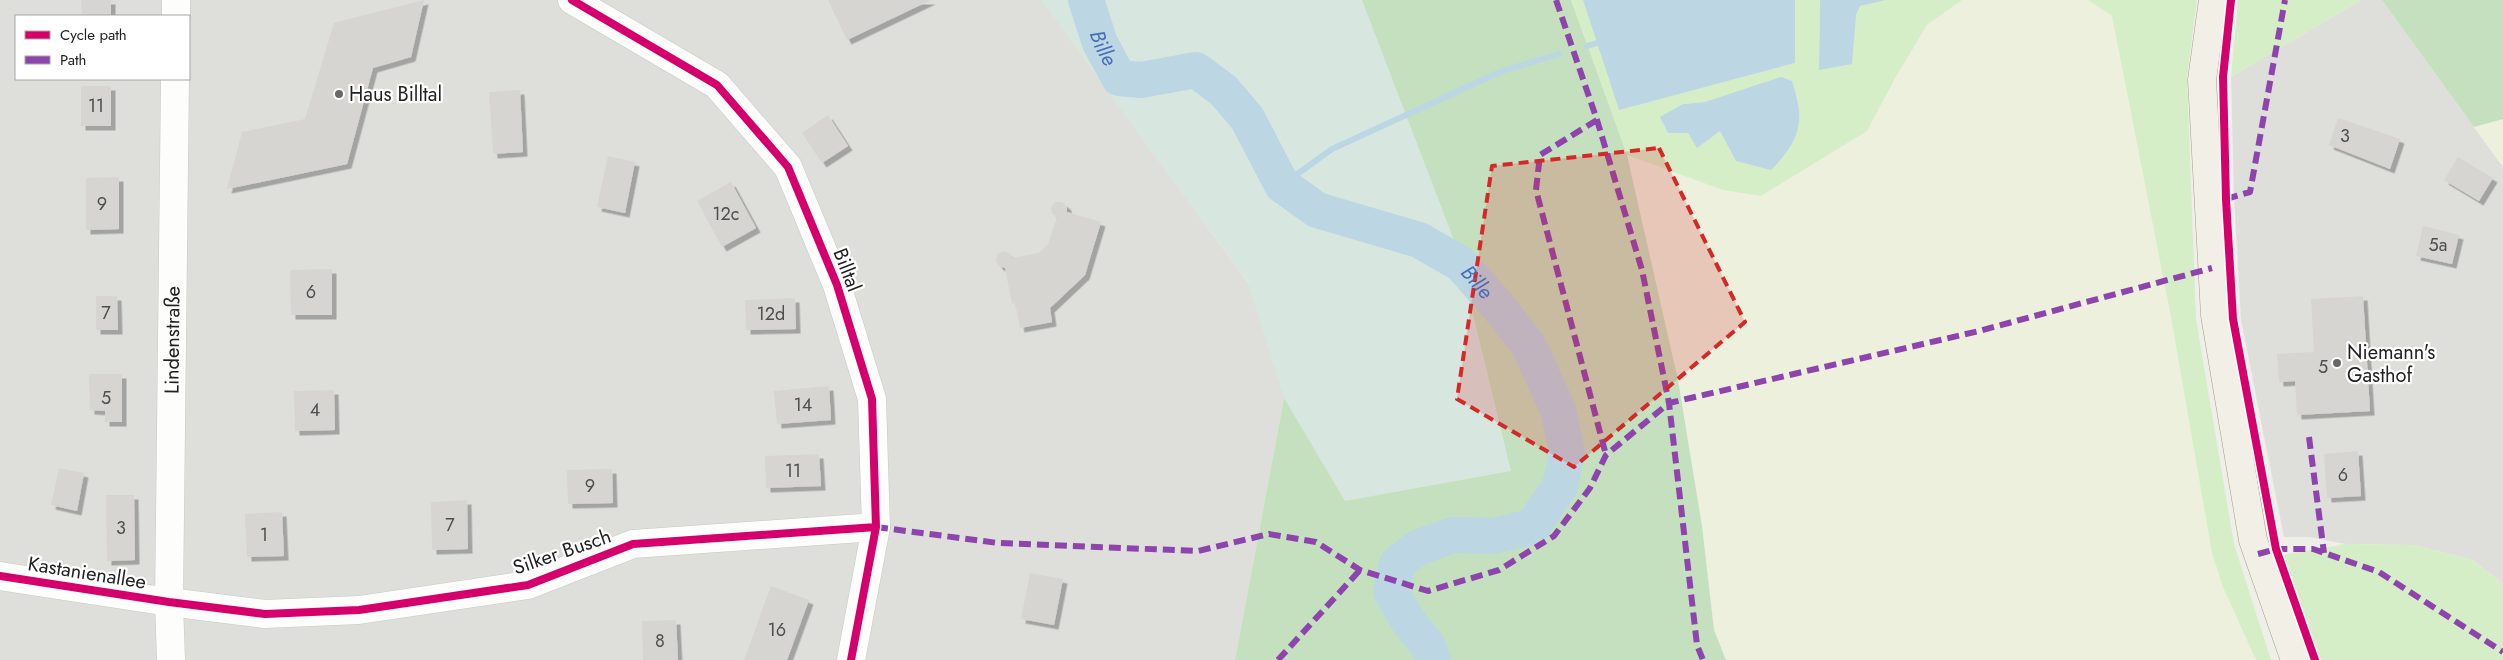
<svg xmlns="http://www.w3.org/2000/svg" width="2503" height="660" font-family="Jost,sans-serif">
<defs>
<filter id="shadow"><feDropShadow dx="4.5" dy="4.5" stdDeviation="0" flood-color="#0004"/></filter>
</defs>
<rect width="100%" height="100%" fill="#efefea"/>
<path fill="#dededb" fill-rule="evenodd" d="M0,0H1041L1249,284L1284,398L1235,660H0ZM16,16H189V79H16Z
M2361,0H2382L2503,167V584L2473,560L2414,545L2346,544L2309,537H2284L2241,320L2234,195L2231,77Z"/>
<path fill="#ecf0dd" d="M1962,0H2088L2112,16L2171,317L2212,553L2223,587L2256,660H1726L1714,630L1702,526L1678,380L1627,155L1723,190L1867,131L1894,80L1927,25Z
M2503,119V167L2474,127Z"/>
<path fill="#d6eec7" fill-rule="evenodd" d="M1571,0H1583L1619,109L1795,63V0H1820L1819,69L1856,15L1860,5L1886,0H1962L1927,25L1894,80L1867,131L1761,196L1723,190L1627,155ZM1792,81L1798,99L1799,117L1736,161L1720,130L1683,104L1705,102Z
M2088,0H2197L2187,77L2196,319L2234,544L2271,660H2256L2223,587L2212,553L2171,317L2112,16Z
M2238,0H2361L2231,77Z
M2346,544L2414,545L2473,560L2503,584V660H2310L2276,556Z"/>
<path fill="#c5e0be" d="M1041,0H1571L1627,155L1678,380L1702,526L1714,630L1726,660H1235L1284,398L1249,283Z
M2382,0H2503V119L2474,127Z"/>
<path fill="#d7e7e0" d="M1041,0H1362L1457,248L1511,471L1345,501L1284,398L1249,283Z"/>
<path fill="#bcd6e4" d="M1583,0H1795V63L1619,110Z
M1820,0H1886L1860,6L1856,15L1852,64L1819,70Z
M1781,77L1792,81C1806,121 1800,141 1771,170L1736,161L1720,131L1697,148L1688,133H1668L1660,117L1683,104L1705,102Z"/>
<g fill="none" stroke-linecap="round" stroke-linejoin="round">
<path stroke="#bcd6e4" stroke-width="6" d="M1587,46L1597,43
M1282,185L1332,149L1502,71L1559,54"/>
<path stroke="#bcd6e4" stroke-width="36" id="s1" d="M1086,0L1100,43L1119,78L1141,80L1196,70L1223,90L1247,118L1282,185L1317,210L1419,240L1461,264L1497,305L1529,346L1558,410L1567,452L1560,486L1532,527L1493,536L1453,535L1417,548L1397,564L1391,592L1409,622L1428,646L1433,660"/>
</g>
<path fill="#d6d5d1" filter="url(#shadow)" d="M81,0H111V16H82Z
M424,0L411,57L373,68L347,164L227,189L242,132L305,119L334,23Z
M828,0H931L847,40Z
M81,86H111V126H81Z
M520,90L523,152L493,154L489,92Z
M828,115L848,146L822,163L802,133Z
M2338,118L2400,139L2390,169L2329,145Z
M608,156L635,162L625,213L597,207Z
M2458,157L2493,178L2479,201L2444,180Z
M119,177V229L86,230V178Z
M731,182L756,228L722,247L697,201Z
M1056,202H1062L1067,206V212L1101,222L1085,275L1050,308L1052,322L1020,328L1015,303L1012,304L1005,268L999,266L996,261L997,255L1003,251L1009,253L1012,258L1039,253L1048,244L1057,217L1052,214L1051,207Z
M2423,226L2459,235L2452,264L2416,256Z
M332,269V315H291L290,270Z
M96,296H117L118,330H96Z
M2363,296L2370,411L2297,415L2295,381L2279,382L2277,354L2314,352L2311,299Z
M795,298L796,329L746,330L745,300Z
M89,374H122V422H105V411L90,410Z
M829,386L831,420L777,424L774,391Z
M334,390L335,430L295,431L294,391Z
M2358,451L2361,496L2327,498L2324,454Z
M819,454L821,486L766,488L765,456Z
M59,468L84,473L77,511L51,505Z
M612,469L613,503L568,504L567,470Z
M106,495H134L135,560L107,561Z
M467,500L468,549L432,550L431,502Z
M282,512L284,556L247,557L245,514Z
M1030,573L1063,579L1054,625L1021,619Z
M771,586L809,600L787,660H744Z
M676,620L678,660H643L642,621Z"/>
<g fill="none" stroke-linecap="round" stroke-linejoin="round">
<g stroke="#c8c8c6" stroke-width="29">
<g id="minor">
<path d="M572,0L717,85L788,167L837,285L872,399L876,527L851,660"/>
<path d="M176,16V0"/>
<path d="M0,576L169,602L265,614L359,610L528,585L633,544L876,527"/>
<path id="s2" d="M171,660L169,602L175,79"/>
</g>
</g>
<g stroke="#a6a085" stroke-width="29">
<path id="major" d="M2213,0L2202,80L2215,315L2253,540L2295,660"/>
</g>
<use href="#minor" stroke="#fdfdfc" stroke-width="28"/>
<use href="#major" stroke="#f2efe6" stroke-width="28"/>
<path stroke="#8e44ad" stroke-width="6" stroke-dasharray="12 6" stroke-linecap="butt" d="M1556,0L1597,120L1642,270L1669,403L1697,645L1703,660
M1597,120L1540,155L1536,190L1606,455
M2226,199L2250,192L2285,0
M2309,437L2324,553
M876,527L998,543L1198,551L1269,534L1316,542L1360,570L1428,591L1499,570L1554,536L1590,488L1606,455L1669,403L1979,331L2212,268
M2258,554L2276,549H2313L2379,572L2503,652
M1278,660L1360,570"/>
<g stroke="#fff" stroke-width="11">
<path id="cycleway" d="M572,0L717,85L788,167L837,285L872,399L876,527L851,660
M2231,0L2223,77L2226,199L2233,319L2276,549L2315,660
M0,576L169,602L265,614L359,610L528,585L633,544L876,527"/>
</g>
<use href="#cycleway" stroke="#d6006c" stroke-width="8"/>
</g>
<path fill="#d62828" fill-opacity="0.2" stroke="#d62828" stroke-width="4" stroke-dasharray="10 6" stroke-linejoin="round" d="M1659,148L1745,322L1574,467L1457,399L1492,166Z"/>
<g fill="#696967" stroke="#fff" stroke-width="2">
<circle cx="339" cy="94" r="5"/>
<circle cx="2337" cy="363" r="5"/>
</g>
<g text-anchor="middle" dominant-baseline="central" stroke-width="4.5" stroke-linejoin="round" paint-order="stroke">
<g font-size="18" fill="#4e4e4d">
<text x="96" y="106">11</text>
<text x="2345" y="136">3</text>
<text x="102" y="204">9</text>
<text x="726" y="214">12c</text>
<text x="2438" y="245">5a</text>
<text x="311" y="292">6</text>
<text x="106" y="313">7</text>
<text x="771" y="314">12d</text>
<text x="2323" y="367">5</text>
<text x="106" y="398">5</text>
<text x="803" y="405">14</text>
<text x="315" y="410">4</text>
<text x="793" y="471">11</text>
<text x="2343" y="475">6</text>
<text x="590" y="486">9</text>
<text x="450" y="525">7</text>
<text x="121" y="528">3</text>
<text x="264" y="535">1</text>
<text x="777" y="630">16</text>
<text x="660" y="641">8</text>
</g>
<g font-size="20" fill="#212121" stroke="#fff" text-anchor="start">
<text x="349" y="94">Haus Billtal</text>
<text x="2347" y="352">Niemann's<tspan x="2347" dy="23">Gasthof</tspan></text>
</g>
<g font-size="20" fill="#212121" stroke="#fff">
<text transform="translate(847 270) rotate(69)">Billtal</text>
<text stroke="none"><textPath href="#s2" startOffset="320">Lindenstraße</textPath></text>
<text transform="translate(562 552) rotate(-19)">Silker Busch</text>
<text transform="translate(87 573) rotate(9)">Kastanienallee</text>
</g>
<g font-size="21" font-style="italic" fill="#476eb7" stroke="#fff">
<text stroke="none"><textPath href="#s1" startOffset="51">Bille</textPath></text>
<text stroke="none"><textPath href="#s1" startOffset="531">Bille</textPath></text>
</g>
</g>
<rect x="15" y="15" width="175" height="65" fill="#ffffff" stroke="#a6a6a6"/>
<rect x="25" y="31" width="25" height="8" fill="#d6006c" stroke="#a6a6a6"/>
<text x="60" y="40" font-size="15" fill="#212121">Cycle path</text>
<rect x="25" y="56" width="25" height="8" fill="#8e44ad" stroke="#a6a6a6"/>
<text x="60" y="65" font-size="15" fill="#212121">Path</text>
</svg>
